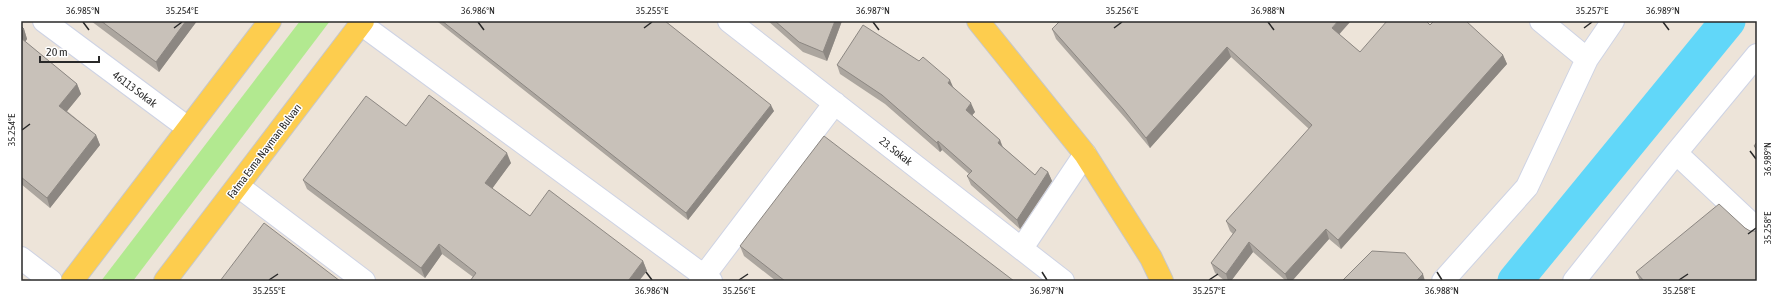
<svg xmlns="http://www.w3.org/2000/svg" width="1778" height="302" font-family="'Asap Condensed',sans-serif">
<rect width="100%" height="100%" fill="#ede4d9"/>
<path fill="#b2e990" d="M300,21H330L133,281H101Z"/>
<g fill="none" stroke-linecap="round" stroke-linejoin="round">
<path stroke="#61d7f9" stroke-width="35" d="M1515,281L1728,21"/>
<g stroke="#ced3e4" stroke-width="24">
<path id="minor" d="M44,21L188,128
M729,21L1063,281
M1541,21L1587,59
M361,24L711,281
M1676,153L1757,229
M238,186L364,281
M1022,248L1085,154
M21,258L51,281
M700,281L835,103
M1443,281L1527,187L1587,59L1613,21
M1574,281L1676,153L1757,55"/>
</g>
<g stroke="#c7c7c7" stroke-width="24">
<path id="major" d="M978,21L1085,154L1151,258L1162,281
M72,281L270,21
M165,281L363,21"/>
</g>
<use href="#minor" stroke="#fff" stroke-width="22"/>
<use href="#major" stroke="#fdcd4e" stroke-width="22"/>
</g>
<path fill="#aca69f" d="M91,21H197L159,72Z
M437,21H665L774,111L688,220L438,22Z
M768,21H842L827,61L803,52Z
M1430,25L1503,55L1507,64L1341,249L1329,239L1292,281H1286L1253,252L1231,281H1225L1215,273L1211,263L1233,234L1230,231L1226,221L1309,129L1231,57L1150,148L1126,119L1056,39L1052,29L1339,34L1360,52Z
M21,26L24,29L27,39L25,42L77,84L81,94L67,111L96,135L100,145L50,208L21,184Z
M837,65L953,87L975,112L972,115L1000,140L1003,147L1035,175L1048,172L1052,181L1020,229L971,185L967,176L969,174L942,150L940,152L885,104L840,74Z
M406,126L511,163L492,188L530,216L643,261L647,271L473,277L442,254L425,278L307,189L303,180Z
M1757,142V154L1754,146Z
M1745,228L1750,231L1757,281H1640L1636,272Z
M740,246L1014,281H776L744,256Z"/>
<path fill="#8c8782" d="M186,21H197L159,72L156,62Z
M835,21H842L827,61L823,52Z
M1338,21H1351L1336,38L1332,28Z
M24,29L27,39L22,46L21,32Z
M1227,47L1231,57L1150,148L1146,138Z
M1503,55L1507,64L1341,249L1338,240Z
M950,80L954,89L948,83Z
M77,84L81,94L63,116L59,106Z
M971,103L975,112L969,119L966,110Z
M771,105L774,111L688,220L686,213Z
M96,135L100,145L50,208L47,198Z
M1000,140L1003,149L998,143Z
M938,141L942,150L940,152L937,143Z
M507,153L511,163L489,193L485,183Z
M1048,172L1052,181L1020,229L1017,220Z
M1326,229L1329,239L1292,281H1288L1285,274Z
M1249,242L1253,252L1231,281H1228L1226,274Z
M439,244L442,254L425,278L421,268Z
M643,261L647,271L639,281H628Z
M1423,274L1425,281H1416Z"/>
<path fill="#c8c1b9" stroke="#8c8782" d="M101,21H186L156,62Z
M442,21H665L771,105L686,213Z
M775,21H835L823,52L799,42Z
M1060,21H1338L1332,28L1360,52L1387,21H1426L1430,25L1434,21H1466L1503,55L1338,240L1326,229L1285,274L1249,242L1226,274L1211,263L1236,230L1226,221L1312,125L1227,47L1146,138L1123,109L1052,29Z
M863,25L919,61L923,57L950,80L948,83L971,103L966,110L1000,140L998,143L1035,175L1041,167L1048,172L1017,220L967,176L972,171L938,141L937,143L882,95L837,65Z
M21,26L24,29L21,32Z
M21,38L77,84L59,106L96,135L47,198L21,177Z
M429,95L507,153L485,183L530,216L549,190L643,261L628,281H470L476,273L439,244L421,268L303,180L366,96L406,126Z
M824,136L1014,281H785L740,246Z
M1757,142V149L1754,146Z
M1719,204L1745,228L1750,231H1756L1757,232V281H1644L1636,272Z
M264,223L340,281H220Z
M1372,251L1405,253L1423,274L1416,281H1342Z"/>
<path fill="none" stroke="#292929" stroke-width="1.5" d="M83,22L89,30M478,22L484,30M873,22L879,30M1268,22L1274,30M1663,22L1669,30M174,28L182,22M644,28L652,22M1114,28L1122,22M1584,28L1592,22M22,130L30,124M1750,151L1756,159M1748,234L1756,228M646,272L652,280M1042,272L1047,280M1437,272L1442,280M269,280L278,274M739,280L748,274M1209,280L1218,274M1679,280L1688,274"/>
<g text-anchor="middle" dominant-baseline="central" stroke-width="3" stroke-linejoin="round" paint-order="stroke">
<g font-size="11" fill="#292929" stroke="#fff">
<text transform="translate(135 89) rotate(37)">46113 Sokak</text>
<text transform="translate(264 151) rotate(-53)">Fatma Esma Nayman Bulvarı</text>
<text transform="translate(896 151) rotate(38)">23. Sokak</text>
</g>
</g>
<rect width="1778" height="302" fill="none" stroke="#ffffff" stroke-width="44"/>
<path d="M40 56v6h59v-6" fill="none" stroke="#292929" stroke-width="2"/>
<text x="46" y="56" font-size="12" fill="#292929" stroke="#ffffff" stroke-width="3" paint-order="stroke">20 m</text>
<rect x="22" y="22" width="1734" height="258" fill="none" stroke="#292929" stroke-width="1.5"/>
<g font-size="10" text-anchor="middle" fill="#292929">
<text x="83" y="14">36.985°N</text>
<text x="182" y="14">35.254°E</text>
<text x="478" y="14">36.986°N</text>
<text x="652" y="14">35.255°E</text>
<text x="873" y="14">36.987°N</text>
<text x="1122" y="14">35.256°E</text>
<text x="1268" y="14">36.988°N</text>
<text x="1592" y="14">35.257°E</text>
<text x="1663" y="14">36.989°N</text>
<text transform="translate(11 130) rotate(-90)" y="4">35.254°E</text>
<text transform="translate(1767 159) rotate(-90)" y="4">36.989°N</text>
<text transform="translate(1767 228) rotate(-90)" y="4">35.258°E</text>
<text x="269" y="294">35.255°E</text>
<text x="652" y="294">36.986°N</text>
<text x="739" y="294">35.256°E</text>
<text x="1047" y="294">36.987°N</text>
<text x="1209" y="294">35.257°E</text>
<text x="1442" y="294">36.988°N</text>
<text x="1679" y="294">35.258°E</text>
</g>
</svg>
